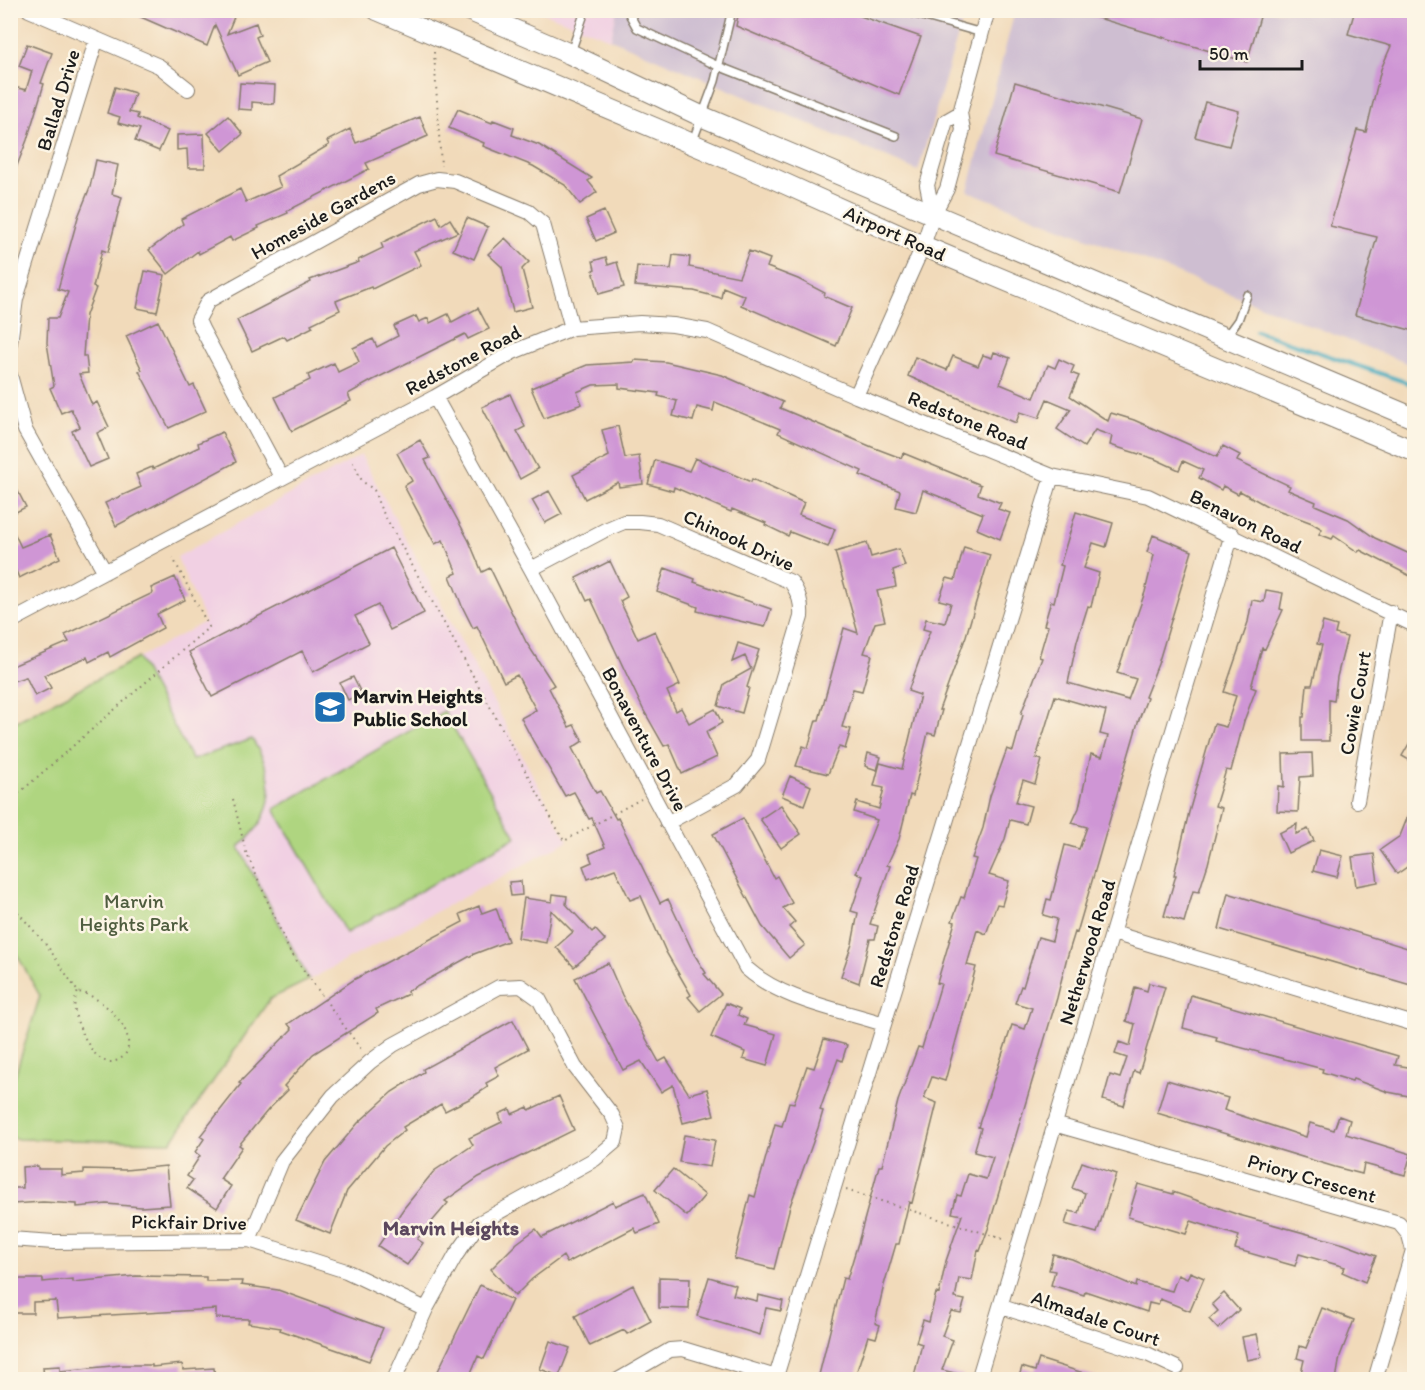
<svg xmlns="http://www.w3.org/2000/svg" width="1425" height="1390" font-family="Itim,sans-serif">
<rect width="100%" height="100%" fill="#fcf5e5"/>
<filter id="ink" filterUnits="userSpaceOnUse"><feTurbulence type="fractalNoise" baseFrequency=".0167" numOctaves="2"/><feDisplacementMap in="SourceGraphic" scale="12" xChannelSelector="R" yChannelSelector="G"/><feConvolveMatrix kernelMatrix="1 2 1 2 8 2 1 2 1" color-interpolation-filters="sRGB"/></filter>
<filter id="wash" filterUnits="userSpaceOnUse"><feTurbulence type="fractalNoise" baseFrequency=".008" numOctaves="4" result="noise"/><feDisplacementMap in="SourceGraphic" scale="24" xChannelSelector="R" yChannelSelector="G"/><feGaussianBlur stdDeviation="1.35" result="paint"/><feColorMatrix in="noise" values="0 0 0 0 0 0 0 0 0 0 0 0 0 0 0 0 0 1.4 0 .05"/><feComposite in="paint" operator="in"/></filter>
<g filter="url(#wash)">
<rect width="100%" height="100%" fill="#f1daba"/>
<path fill="#f1d0e3" d="M539,11H617L611,39Z
M361,455L568,841L309,980L138,658L205,622L177,557Z"/>
<path fill="#cebed1" d="M617,11H965L918,171L611,39Z
M1015,11H1414V366L968,191Z"/>
<path fill="#afd580" stroke="#66784e" stroke-width="1.5" d="M138,658L192,760L252,739C279,780 276,815 239,847L309,980L270,999L171,1142L18,1139L11,1137V1088L40,996L11,944V724Z
M444,711L516,837L346,933L274,809Z"/>
<g fill="none" stroke-linecap="round" stroke-linejoin="round">
<path stroke="#3ea9bd" stroke-width="4" d="M1256,331L1414,385"/>
</g>
<g id="blocks">
<path fill="#cf96d5" d="M221,10L234,17L227,34L256,23L260,35L256,37L267,62L238,75L215,25L207,46L127,11Z
M739,10H843L921,37L899,95L736,26Z
M1081,10H1262L1247,62L1081,13Z
M1355,10H1414V331L1355,315L1377,237L1330,226L1357,130L1366,132L1381,69L1391,46L1348,34Z
M27,44L52,53L41,83L44,84L27,140L11,181L10,86L26,90L32,71L19,66Z
M1015,82L1142,119L1120,192L994,156Z
M240,83L275,85L274,104L252,102V110L238,109Z
M115,87L135,93L129,112L138,114L137,118L168,131L159,151L135,141L140,129L118,123L120,117L107,113Z
M1205,102L1239,111L1229,146L1195,137Z
M458,109L492,123L493,120L514,128L512,135L539,145L592,178L588,181L597,192L580,204L565,185L533,166L483,146L484,143L449,128Z
M228,116L243,134L223,151L208,133Z
M420,117L428,136L366,163L369,169L287,211L288,213L258,226L259,228L232,241L230,237L199,254L198,251L168,274L149,250L183,224L181,219L240,189L246,202L281,187L276,176L329,145L327,141L350,129L356,143Z
M204,134L205,168H188L187,149L177,150V135Z
M96,160L118,165L112,194L122,197L108,252L102,250L93,287L96,288L86,315L83,356H86L88,373L79,374L92,405L97,402L109,427L97,433L108,459L89,467L72,431L80,427L71,409L61,413L50,388L54,386L47,343L48,318H58L68,292L58,289L78,217L90,187Z
M604,211L614,233L596,241L586,219Z
M437,216L441,225L450,219L458,232L414,251L421,265L372,289L371,287L336,301L340,310L311,324L313,327L287,340L284,336L252,351L237,320L311,282L310,280L359,262L358,260L383,248L381,243Z
M467,218L488,227L474,259L453,250Z
M505,238L529,262L522,269L532,307L513,312L502,267L488,254Z
M749,251L770,259L767,267L798,279L825,293L824,296L852,308L836,346L741,305L745,296L723,287L721,298L694,291L635,286L637,266L671,269L673,255L690,257L689,267L739,277Z
M606,257L608,265L617,262L624,287L599,294L593,270L595,269L593,261Z
M145,271L165,275L157,312L137,308Z
M478,308L489,329L468,339L465,334L373,380L348,394L351,401L292,431L275,397L310,380L308,375L334,363L338,372L359,362L353,348L373,339L377,347L398,336L394,326L416,316L419,322L428,318L430,323L448,314L452,322Z
M158,321L190,387L194,385L206,411L169,428L139,371L142,370L126,336Z
M994,352L1010,358L1000,384L1034,398L1048,365L1055,368L1059,359L1074,366L1071,373L1079,376L1070,396L1108,421L1111,413L1134,420L1217,457L1223,446L1240,455L1237,461L1290,486L1288,490L1316,502L1315,505L1348,519L1375,538L1414,556V578L1360,550L1358,552L1334,536L1332,539L1319,534L1322,529L1312,523L1267,506L1240,491L1238,494L1223,486L1221,490L1199,478L1203,470L1183,461L1179,470L1155,459L1110,445L1112,436L1095,430L1084,447L1057,429L1071,409L1047,399L1039,418L1020,412L1016,423L908,376L915,357L947,370L953,356L978,366L983,355L992,358Z
M634,360L666,362L722,375L783,402L780,408L872,447L901,458L903,453L981,485L978,494L1001,503L998,509L1010,513L1000,539L977,529L983,514L923,490L916,512L896,507L900,491L860,475L862,471L778,433L780,429L715,402L713,411L697,407L693,421L673,416L677,401L658,396L659,393L619,388V384L593,385L577,392L582,404L544,418L531,388L587,365L634,362Z
M510,394L525,427L517,431L538,469L520,479L482,407Z
M618,426L625,458L639,456L643,484L619,487L618,482L585,499L573,475L609,456L602,430Z
M222,432L236,462L116,526L105,503L141,487L136,474L152,467L153,469L199,447L198,443Z
M420,440L430,458L425,460L469,541L482,572L490,568L526,642L554,685L549,688L569,727L574,725L583,741L572,748L596,793L600,791L616,819L618,818L660,903L668,899L694,954L706,973L704,974L721,994L700,1011L688,997L691,995L666,952L641,896L630,900L615,869L588,879L583,866L592,862L589,854L605,847L592,818L589,819L574,792L565,796L533,741L521,718L536,710L517,675L504,682L477,626L473,628L462,606L450,576L457,573L443,540L435,544L404,486L412,481L397,453Z
M695,458L751,482L752,479L804,503L799,515L835,529L828,547L790,532L788,536L765,525L766,523L732,509L731,512L674,487L673,491L648,484L655,460L689,471Z
M10,476L26,507L10,515Z
M549,491L562,514L545,523L532,500Z
M1076,512L1113,523L1106,547L1093,543L1084,568L1099,573L1091,607L1088,606L1077,641L1068,683L1128,700L1136,679L1117,673L1145,592L1154,555L1147,552L1153,535L1192,551L1158,664L1145,697L1147,698L1138,722L1077,933L1075,932L1066,961L1057,998L988,1229L980,1251L978,1250L972,1280L959,1278L955,1298L965,1300L961,1313L951,1311L942,1336L953,1340L942,1370L963,1375L962,1380H927L914,1376L922,1344L916,1342L923,1320L929,1322L936,1293L939,1294L946,1261L962,1215L952,1213L957,1195L961,1196L968,1174L986,1179L993,1157L974,1152L981,1128L978,1127L1012,1025L1025,1029L1032,1008L1015,1003L1021,986L1023,987L1038,937L1052,941L1057,919L1043,915L1047,899L1051,900L1065,845L1079,849L1087,827L1072,823L1079,808L1091,754L1102,757L1108,736L1100,734L1106,711L1055,696L1036,758L1042,760L1035,784L1023,780L1016,802L1031,806L1026,824L1010,820L1005,839L989,875L1009,881L1002,905L997,904L986,934L977,930L967,965L976,967L945,1081L932,1077L924,1098L937,1103L912,1203L909,1202L899,1244H896L884,1285L875,1323L880,1325L876,1338L868,1336L854,1380H834L819,1375L843,1278L847,1279L858,1243L879,1166H882L898,1101L918,1047L922,1048L941,984L937,983L955,922L952,921L961,897L964,898L976,859L972,858L983,828L990,796L1007,749L1013,751L1023,715L1021,714L1042,658L1039,657L1048,626L1044,625L1051,601L1054,602L1063,566L1060,565Z
M10,524L21,547L50,535L60,558L19,578L16,571L10,573Z
M867,543L871,557L899,549L905,566L893,570L896,587L877,591L885,621L875,623L864,653L872,655L862,691L853,689L842,727L851,729L845,749L839,747L828,774L796,766L803,746L808,748L816,720H819L844,628L858,633L835,552Z
M964,547L990,555L966,636L939,710H942L935,735L928,733L913,796L910,795L899,839L887,865L890,866L870,924L878,926L875,939H870L859,983L841,976L852,944L858,913L851,911L863,876L856,873L877,820L854,812L857,802L879,809L884,788L874,786L880,763L902,769L920,695L908,691L930,631L923,629L926,619L945,623L951,603L939,600L947,578L955,580Z
M391,548L424,613L390,630L378,605L355,616L369,643L313,672L302,651L212,697L189,652Z
M610,561L627,597L620,601L638,639L655,631L680,685L667,691L676,711L681,708L689,723L715,709L722,723L706,732L717,757L682,774L669,744L664,746L643,709L591,599L587,601L576,578Z
M665,568L695,579L694,582L771,609L765,627L697,611L698,607L657,592Z
M175,577L185,600L157,614L163,628L110,657L108,652L89,662L87,657L44,675L51,688L35,696L26,677L10,682V667L69,642L65,635L153,593L151,588Z
M1266,590L1283,593L1280,609L1283,610L1265,649L1262,648L1251,687L1256,689L1244,721L1231,771L1226,770L1215,806L1222,808L1208,864L1199,892L1193,891L1184,922L1164,916L1176,875H1174L1189,812L1214,724L1226,727L1236,696L1224,692L1248,622L1252,600L1264,602Z
M1323,622L1337,626L1335,634L1347,637L1337,677L1334,701L1329,700V741H1302V717H1304L1307,685H1312L1322,645L1317,644Z
M738,643L759,650L747,687L749,688L742,713L718,706L724,684L751,669L745,656L732,662Z
M353,677L361,693L348,700L340,683Z
M1414,735V763L1402,756Z
M868,753L881,757L877,770L865,766Z
M1312,753L1313,776L1300,777L1298,812L1277,811L1278,786L1284,787L1283,754Z
M790,776L811,786L804,805L782,796Z
M1414,801V862L1397,874L1380,850L1400,836Z
M781,805L801,834L781,848L760,819Z
M743,818L774,878L777,876L792,903L783,908L795,922L789,927L805,945L789,958L762,926L713,834Z
M1297,824L1296,834L1308,829L1314,841L1288,853L1279,833Z
M1319,850L1343,856L1337,877L1313,871Z
M1374,854L1378,882L1356,886L1352,857Z
M521,881L522,895L511,896L509,882Z
M1228,893L1414,950V986L1219,929Z
M553,894L567,896L566,904L592,932L595,929L605,940L574,967L556,947L573,932L551,910L546,943L518,938L524,898L552,902Z
M479,906L482,913L496,908L508,941L474,954L407,991L408,994L376,1009L378,1013L313,1054L284,1086L288,1090L268,1110L239,1145L242,1147L220,1179L231,1186L217,1208L187,1188L193,1180L187,1176L200,1156L195,1152L204,1139L200,1136L241,1084L239,1083L292,1029L288,1024L355,979L463,922L460,914Z
M608,963L622,995L659,1062L666,1058L689,1094L707,1089L714,1115L683,1123L673,1085L661,1092L641,1061L623,1070L575,978Z
M1149,983L1165,987L1139,1073L1134,1071L1124,1106L1103,1100L1110,1075L1120,1078L1127,1058L1115,1054L1119,1042L1130,1046L1135,1024L1126,1021L1135,987L1147,991Z
M1191,995L1398,1056L1395,1065L1414,1068V1097L1388,1092L1353,1079L1352,1081L1322,1072L1323,1069L1216,1041L1217,1037L1183,1028Z
M726,1003L740,1009L738,1015L747,1019L744,1025L776,1034L767,1066L743,1059L745,1052L711,1037Z
M513,1020L528,1049L495,1067L499,1076L486,1083L488,1087L471,1098L445,1111L441,1104L403,1127L405,1130L385,1146L347,1191L330,1234L296,1220L325,1162L358,1123L392,1092L424,1072L423,1069Z
M824,1039L847,1045L842,1061L838,1059L820,1110L823,1111L818,1128L790,1206L774,1269L734,1259L750,1195L755,1197L775,1124L782,1126L789,1102L794,1103L807,1066L814,1068Z
M1167,1080L1228,1098L1224,1110L1306,1137L1310,1123L1334,1130L1339,1116L1350,1120L1346,1134L1411,1154L1405,1175L1364,1164L1362,1174L1335,1167L1157,1113Z
M559,1096L574,1130L479,1177L445,1201L448,1203L417,1239L423,1243L407,1265L378,1246L404,1208L434,1171L473,1145L469,1138L502,1122L499,1114L510,1109L512,1114L528,1107L529,1110Z
M684,1135L715,1140L710,1167L679,1162Z
M1082,1162L1116,1174L1097,1233L1065,1224L1069,1211L1079,1213L1085,1193L1072,1188Z
M38,1166V1169H61V1175L84,1173V1169L125,1170L166,1166L170,1205L141,1207L107,1204L77,1207V1204L43,1202L12,1204V1188H23L22,1167Z
M673,1169L705,1195L687,1216L655,1190Z
M1138,1184L1173,1194V1192L1239,1215L1344,1244L1376,1256L1365,1282L1342,1272L1345,1267L1299,1254L1295,1266L1235,1249L1239,1236L1191,1221L1186,1234L1128,1217Z
M645,1193L659,1224L637,1233L634,1228L567,1263L563,1256L532,1279L515,1296L491,1269L517,1243L536,1229L542,1237L613,1201L615,1206Z
M1053,1254L1072,1259L1136,1287L1137,1282L1172,1291L1178,1275L1187,1279L1190,1272L1204,1278L1190,1311L1160,1299L1158,1305L1149,1303L1147,1312L1085,1291L1084,1295L1051,1285L1055,1271L1049,1270Z
M136,1276L206,1277V1281H242L241,1285L278,1290L383,1328L369,1361L280,1330L281,1328L248,1323L249,1319L216,1318V1309L58,1318L56,1301L33,1302V1313H10V1279H43V1282L73,1279V1282Z
M659,1277L690,1278L689,1309L659,1308Z
M709,1277L736,1285L733,1295L757,1301L758,1295L783,1301L781,1311L766,1308L760,1335L697,1316Z
M480,1285L512,1300L484,1359L478,1356L468,1380L435,1377Z
M633,1285L651,1321L627,1334L624,1330L590,1346L575,1316Z
M1224,1293L1239,1310L1218,1329L1209,1319L1218,1311L1212,1304Z
M1322,1308L1354,1320L1340,1356L1336,1380L1301,1373L1304,1360L1297,1358L1300,1346L1306,1348Z
M1257,1334L1262,1357L1247,1360L1242,1337Z
M550,1341L570,1348L559,1376L540,1369Z
M1039,1359L1096,1377L1095,1380H1018L1022,1367L1035,1371Z
M182,1364L183,1370L214,1368L215,1380H44L43,1367L60,1366V1371L122,1365H152V1367Z"/>
</g>
</g>
<g filter="url(#ink)">
<use href="#blocks" fill-opacity="0" stroke="#867b6b" stroke-width="1.5"/>
<g fill="none" stroke-linecap="round" stroke-linejoin="round">
<g stroke="#867b6b" stroke-width="10">
<path id="service" d="M627,10L637,28L718,66L896,136
M901,10L982,33
M571,52L585,11L583,10
M692,143L715,81L732,10
M1227,335L1238,320L1247,295"/>
</g>
<g stroke="#867b6b" stroke-width="16">
<path id="minor" d="M29,10L159,66L188,89
M933,215L927,185L946,121L960,113
M10,343L16,299L96,41
M10,375L25,430L105,572
M856,396L923,246L933,215L947,189L963,130L960,113L988,10
M435,397L531,569L746,968C783,1001 838,1009 884,1024
M281,477L202,329L198,320L208,301L419,184L437,179L455,181L529,212L543,224L572,328
M531,569L605,530L624,522H640L658,524L791,582C799,594 802,603 801,617L758,760L737,785L667,823
M10,622L435,397L513,352L572,328L640,323L673,325L707,331L856,396L1052,476L1148,496L1414,625
M1357,801L1391,612
M1113,933L1414,1024
M1054,1124L1399,1223L1409,1235L1413,1250L1375,1380
M10,1239L54,1242L249,1240L346,1271L426,1309
M249,1240L282,1161L333,1096L370,1062L393,1045L499,987L521,986L539,999L575,1067L612,1115L618,1128L615,1142L595,1159L479,1223L456,1255L426,1309L394,1380
M1002,1307L1147,1354L1177,1368
M618,1380L670,1350L683,1349L776,1377
M775,1380L1052,476
M978,1380L1232,534"/>
</g>
<g stroke="#867b6b" stroke-width="22">
<path id="secondary" d="M377,10L770,177L923,246L1414,451
M468,10L570,54L701,116L1414,418"/>
</g>
<path stroke="#867b6b" stroke-width="2" stroke-dasharray="1.5 4.5" stroke-linecap="butt" d="M434,52L441,166
M353,462L362,481L374,490L379,505L564,841L641,799
M233,799L246,852L289,950L363,1052
M10,801L209,627L173,558
M10,903L48,947L78,992C98,994 131,1024 128,1046C128,1052 124,1057 118,1060C100,1069 88,1045 82,1032C76,1021 71,1004 78,992
M846,1190L1006,1240"/>
<use href="#service" stroke="#fff" stroke-width="7"/>
<use href="#minor" stroke="#fff" stroke-width="14"/>
<use href="#secondary" stroke="#fff" stroke-width="20"/>
</g>
</g>
<defs>
<g id="school-square" transform="scale(1.725)"><rect x="-9" y="-9" width="18" height="18" rx="4" fill="#1f6fb2" stroke="#fcf5e5"/><path d="M0-5L7-2L0 1L-7-2ZM-4 1L0 2.5L4 1V4Q0 6-4 4Z" fill="#fff"/></g>
</defs>
<g fill-rule="evenodd">
<use href="#school-square" x="330" y="707"/>
</g>
<g text-anchor="middle" dominant-baseline="central" stroke-width="5" stroke-linejoin="round" paint-order="stroke">
<g font-size="20" fill="#1c1c1c" stroke="#fcf5e5">
<text transform="translate(58 100) rotate(-73)">Ballad Drive</text>
<text transform="translate(323 215) rotate(-29)">Homeside Gardens</text>
<text transform="translate(895 233) rotate(24)">Airport Road</text>
<text transform="translate(463 360) rotate(-28)">Redstone Road</text>
<text transform="translate(968 420) rotate(22)">Redstone Road</text>
<text transform="translate(1246 521) rotate(26)">Benavon Road</text>
<text transform="translate(739 540) rotate(25)">Chinook Drive</text>
<text transform="translate(1355 703) rotate(-80)">Cowie Court</text>
<text transform="translate(645 739) rotate(62)">Bonaventure Drive</text>
<text transform="translate(894 926) rotate(-73)">Redstone Road</text>
<text transform="translate(1087 952) rotate(-73)">Netherwood Road</text>
<text transform="translate(1312 1178) rotate(16)">Priory Crescent</text>
<text transform="translate(189 1222) rotate(1)">Pickfair Drive</text>
<text transform="translate(1096 1318) rotate(19)">Almadale Court</text>
</g>
<g font-size="20" font-weight="bold" fill="#1c1c1c" stroke="#fcf5e5" text-anchor="start">
<text x="353" y="696">Marvin Heights<tspan x="353" dy="23">Public School</tspan></text>
</g>
<g font-size="20" fill="#4f5d3f" stroke="#fcf5e5">
<text x="134" y="901">Marvin<tspan x="134" dy="23">Heights Park</tspan></text>
</g>
<g font-size="21" font-weight="bold" fill="#5b475d" stroke="#fcf5e5">
<text x="451" y="1227">Marvin Heights</text>
</g>
</g>
<rect width="1425" height="1390" fill="none" stroke="#fcf5e5" stroke-width="36"/>
<path d="M1200 60v9h102v-9" fill="none" stroke="#1c1c1c" stroke-width="3"/>
<text x="1209" y="60" font-size="18" fill="#1c1c1c" stroke="#fcf5e5" stroke-width="4.5" paint-order="stroke">50 m</text>
</svg>
